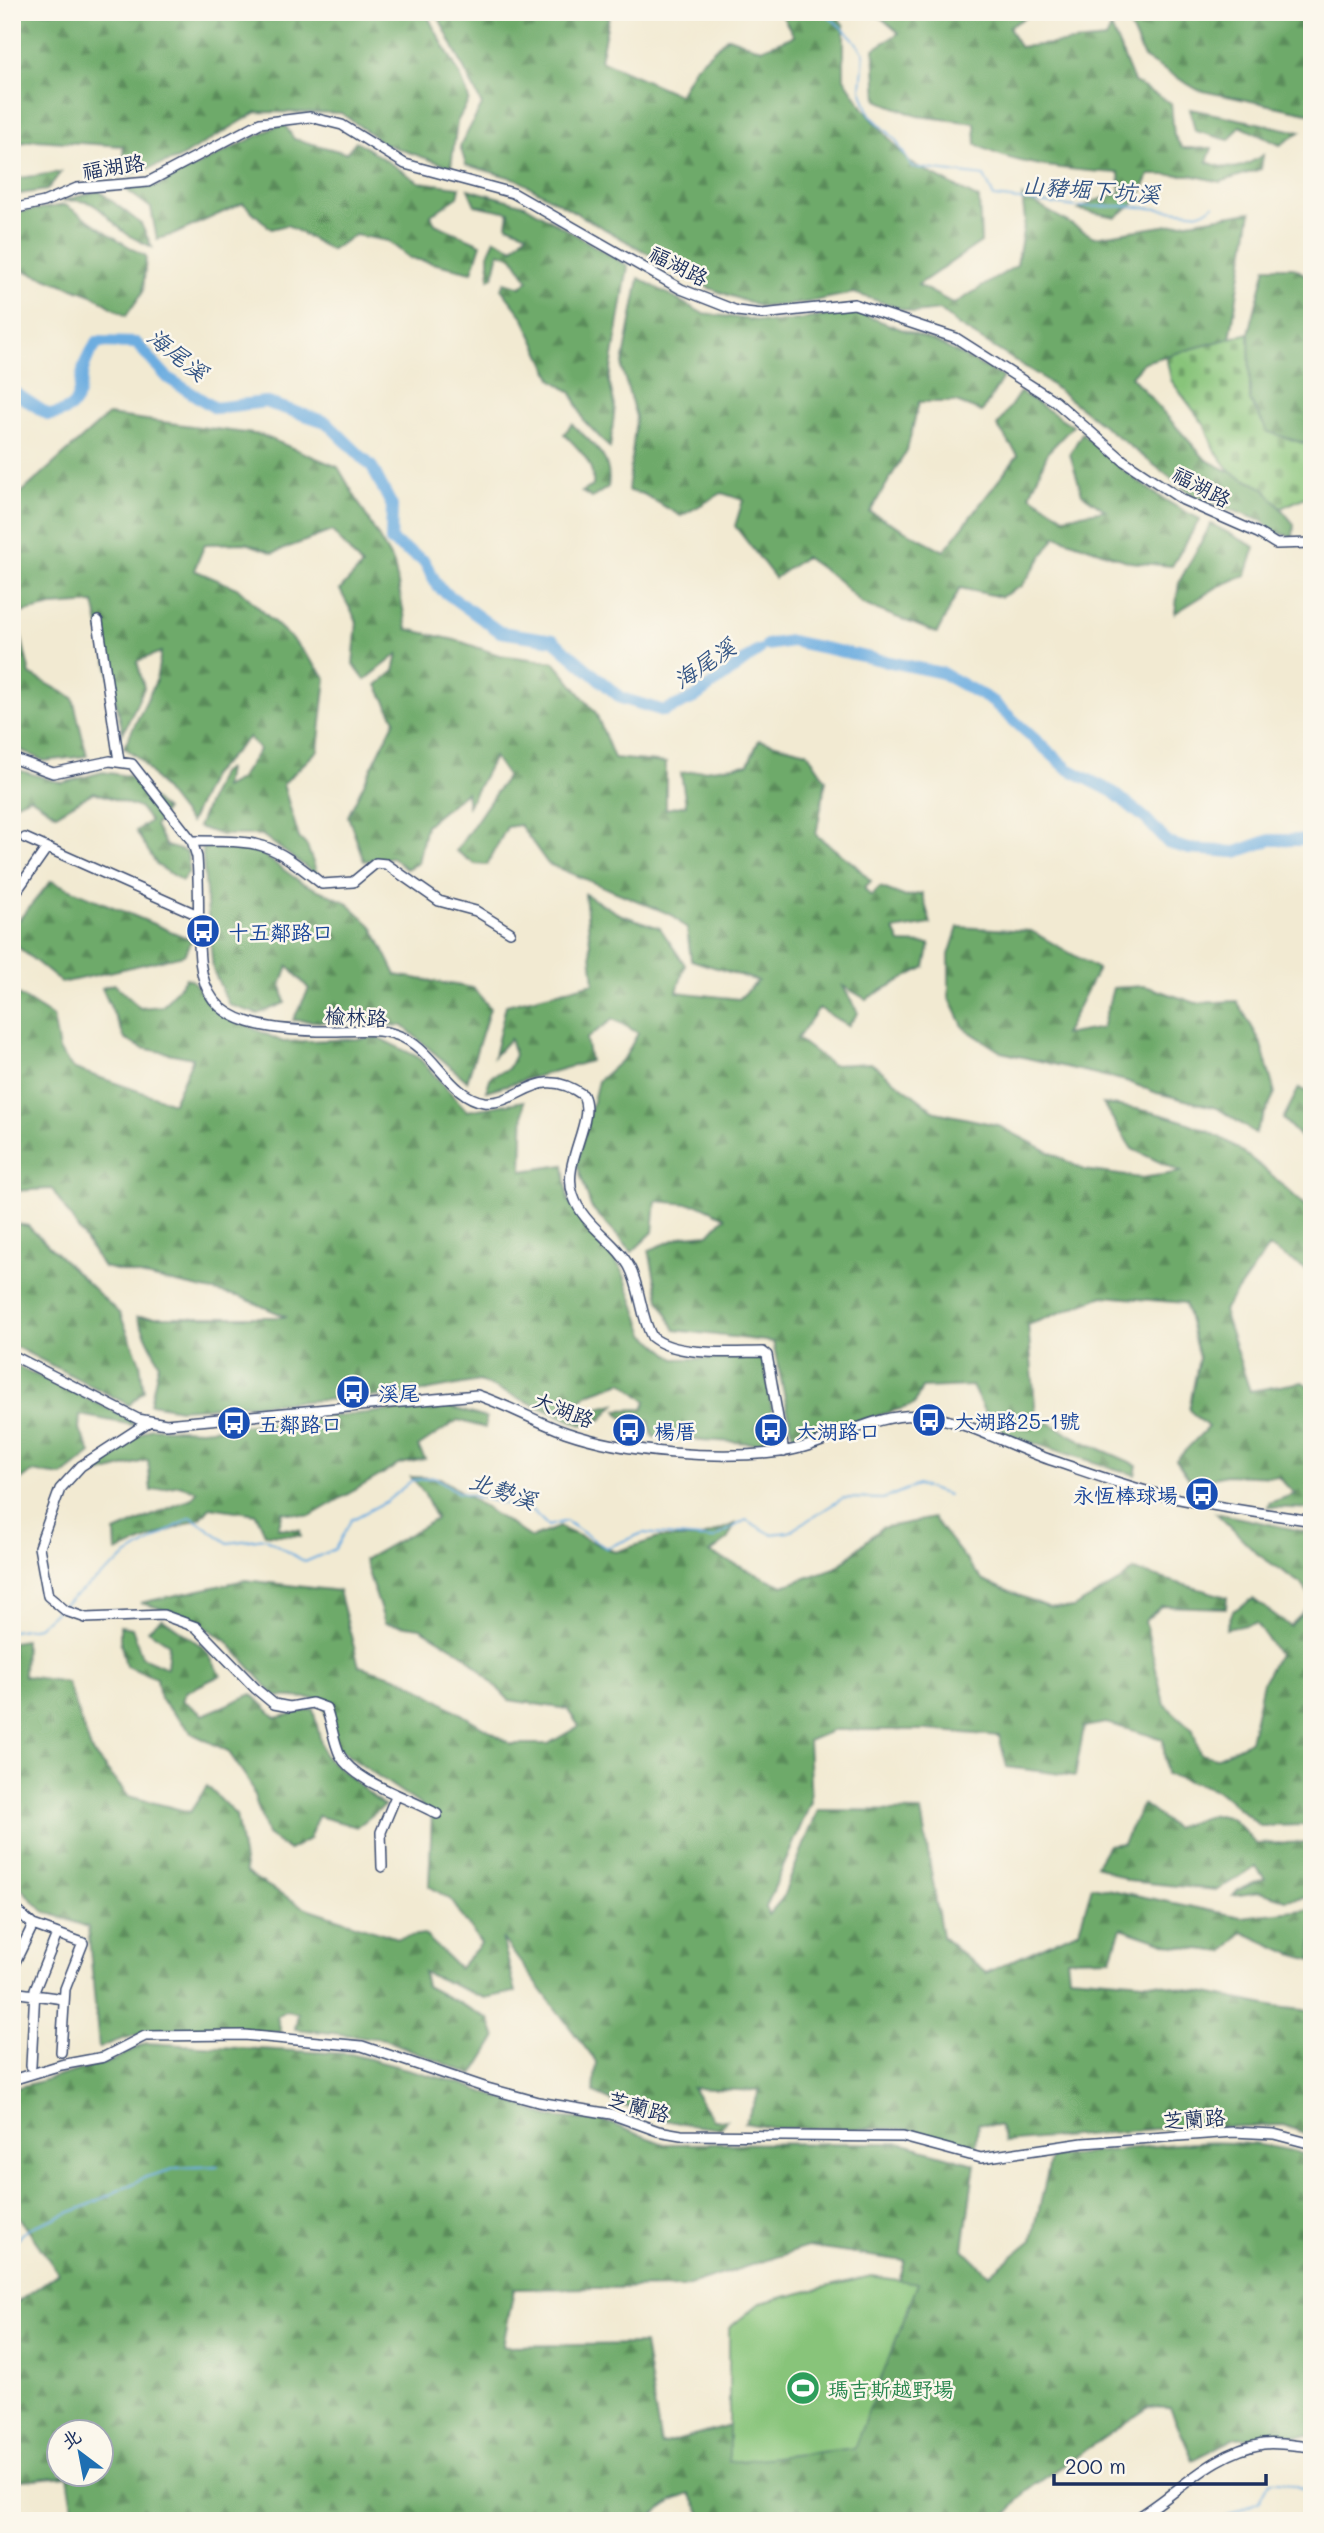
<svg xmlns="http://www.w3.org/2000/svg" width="1324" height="2533" font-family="Mali,'LXGW WenKai TC',sans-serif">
<defs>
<pattern id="forest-firs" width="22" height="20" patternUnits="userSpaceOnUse" patternTransform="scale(1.75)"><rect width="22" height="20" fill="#6eaa6a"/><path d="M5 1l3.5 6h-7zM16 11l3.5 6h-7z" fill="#5a8b5a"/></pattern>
<pattern id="cemetery-stones" width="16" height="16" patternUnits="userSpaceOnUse" patternTransform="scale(1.75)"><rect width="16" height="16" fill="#88c47a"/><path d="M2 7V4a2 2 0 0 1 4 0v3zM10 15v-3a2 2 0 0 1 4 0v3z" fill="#6ea067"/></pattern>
</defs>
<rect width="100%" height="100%" fill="#fbf7ec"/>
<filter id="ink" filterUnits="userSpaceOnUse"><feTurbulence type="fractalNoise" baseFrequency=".0143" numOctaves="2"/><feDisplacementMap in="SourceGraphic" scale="14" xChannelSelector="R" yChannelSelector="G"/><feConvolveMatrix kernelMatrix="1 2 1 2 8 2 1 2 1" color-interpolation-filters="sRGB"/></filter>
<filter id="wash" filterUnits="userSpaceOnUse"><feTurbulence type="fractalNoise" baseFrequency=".00686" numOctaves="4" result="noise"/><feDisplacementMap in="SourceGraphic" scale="28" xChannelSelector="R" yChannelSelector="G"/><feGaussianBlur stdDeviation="1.57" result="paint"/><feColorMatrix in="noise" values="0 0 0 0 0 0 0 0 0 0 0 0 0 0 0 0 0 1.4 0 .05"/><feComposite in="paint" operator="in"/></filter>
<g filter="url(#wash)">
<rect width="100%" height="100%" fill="#f2ead2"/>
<path fill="url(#forest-firs)" stroke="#446c64" stroke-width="2" fill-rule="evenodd" d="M12,12H426C439,42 461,68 469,100L457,122L451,167L385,144L341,113L257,112L178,159L124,176L123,146L35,140L12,145Z
M436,12H610L600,60L679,95L694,68L728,37L761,49L794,36L780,12H834L844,26V78L864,109L909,162L979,199L981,242L918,285L954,304L1017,265L1025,220L1022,196L1094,237L1251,212L1230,339L1144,362L1131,376L1206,460L1264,488L1294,524L1293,537L1274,532L1262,521L1194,496L1040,376L959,326L940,310L914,313L854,293L798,304L761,307L709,288L516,179L466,165L460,146L482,105Z
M874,12H1035L1009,27L1019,47L1106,39L1111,27L1134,82L1171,103L1174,135L1182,148H1212L1207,162C1232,172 1241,169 1263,155L1261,169L1220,182L1191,175H1149L1138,200L1116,217L1079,210L1095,201L1121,193L1119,173C1077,171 1011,166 976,144L975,123L917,116L877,100L874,49L899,33Z
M1119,12H1312V114L1198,90L1144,58L1127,19Z
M1190,109L1300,132L1280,145L1240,126L1229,140L1195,131Z
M285,125L294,139L346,153L356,141L419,182L460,187L458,197L431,215L435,224L481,244L472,272L410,258L388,241L355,235L331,250L287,225L271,229L243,203L175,234L157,239L151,208L124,188L157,186L275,127Z
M61,172L47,190L12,195V179Z
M468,189L525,205L628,266L609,381L615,406L610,448L584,421L572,393L553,380L523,317L501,289L505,282L521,287L528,280L513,257L499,252L493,277L489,279V252L495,239L513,248L527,233L507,225L509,212L475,205Z
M99,191L141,224L152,247C144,243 134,239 127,234C99,213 102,197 61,201Z
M65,205C93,221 117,242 146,256L143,292L126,316L92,295L12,266V213Z
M1266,267H1293L1312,279V446L1268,432L1250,401L1249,333Z
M639,278L702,313L774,323L856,312L938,343L1003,377L982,412L956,402H919L907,450L870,512L944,551L1018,455L997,426L1020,392L1073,426L1048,452L1030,495L1064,517L1105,510L1082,494L1070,454L1082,433C1112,464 1160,501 1200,519L1172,566L1130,562L1056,536L1022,586L1001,597L960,588L937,633L862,604L839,581L805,557L775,578L735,526L743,500L722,493L681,516L643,494L628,491L636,417L622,369Z
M108,415L261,435L338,467L394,564L407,629L459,641L499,655L554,662L596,713L614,758L666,763V809L686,805L681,773L748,764L759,740L807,752L826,780L816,835L854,864L871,881L864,888L871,896L880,887L906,897L922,893L931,924L894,930L900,943L930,944L925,967L866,999L843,986L858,1013L848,1026L819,1008L797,1039L832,1065L871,1063L936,1112L997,1125L1084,1170L1141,1178L1181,1172L1132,1149L1103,1104C1141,1108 1189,1119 1223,1139C1255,1158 1284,1187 1312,1212V1273L1269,1247L1223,1311L1250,1391L1303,1382L1312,1388V1509L1268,1507L1269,1503L1295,1494L1278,1477L1226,1475L1192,1483L1176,1460L1208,1427L1189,1410L1199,1358L1185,1303L1103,1296L1028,1325L1036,1416L1082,1441L1137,1465L1135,1475L1008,1435L987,1417L972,1386L922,1388L914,1405L794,1440L773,1342L675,1330L659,1299L649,1250L684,1236L709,1234L725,1217L700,1205L656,1201L653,1232L632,1252L591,1207L577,1164L598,1081L625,1057L638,1033L613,1019L586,1039L590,1061L486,1091L491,1076L508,1069L515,1055L510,1039L494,1056L506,1005L594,983L585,894L619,914L660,928L685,965L677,992L739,999L758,981L691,960L687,929L672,915L548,864L520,825L507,827L487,865L475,864L456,851L507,776L494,757L468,806L466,792L426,825L418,863L406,869L392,857L364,861L348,816L395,720L377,685L394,671L398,654L365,680L353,664L357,622L340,590L362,566L332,531L273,553L246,543L205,544L194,570L239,589L292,639L326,678L318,750L283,784L299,838L307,846L318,876L262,835H221L198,827L220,773L227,769L224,788L239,780L259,750L249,737L211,776L190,823L140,759L124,747L156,681L161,652L137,661L144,688L123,733L94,603L52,606L16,614L30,674L73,698L87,756L44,761L12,746V492H22Z
M572,424C592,444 613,456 608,487L592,498L582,492L593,486C595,463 579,449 564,434Z
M1211,524L1255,547L1246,575L1219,586L1175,613L1179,582Z
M12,768L62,783L103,772L128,776L165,810L155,826L166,846L187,852L189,871L182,881L157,865L136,831L150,821L140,808L94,792L56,814L30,797L12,805Z
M205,844L210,847L255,849L302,883L346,902L372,926L396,975L473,988L490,1008L467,1081L403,1026L293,1020L309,989L288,966L281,985L285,1003L258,1014L229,1005L213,970L202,848Z
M51,881L192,940L184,955L62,983L12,942V928Z
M958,927L1031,931L1098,969L1064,1035L1102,1028L1113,988L1145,986L1196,1003L1237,1001L1260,1041L1275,1093L1255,1133L1217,1108L1157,1093L1126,1081L1001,1052L964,1028L949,997V955Z
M186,978L193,981L214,1010L283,1042L379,1038L418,1057L467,1111L524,1101L522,1171L564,1165L568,1200L622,1270L645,1334L675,1359L763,1358L777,1438L766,1444L653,1437L649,1421L621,1417L617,1410L643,1409L646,1401L622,1382L588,1394L576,1404L590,1410L615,1404L602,1419L581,1425L479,1381L403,1395L180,1409L150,1404L159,1363L137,1317H287L241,1297L103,1267L52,1189L12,1191V991L53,1017L59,1050L72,1068L173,1103L193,1058L142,1048L125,1039L102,988L114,984L140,1008L163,1006Z
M1299,1088L1312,1094V1149L1283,1119Z
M12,1223L28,1226L120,1314L140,1363L144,1391L129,1405L12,1345Z
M12,1364L131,1419L133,1425L80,1415L79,1429L91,1453L62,1476L32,1472L12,1487Z
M443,1405L486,1418L485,1428L458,1420L418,1447L425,1459L400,1464L310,1516L283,1512L278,1528L300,1530L301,1536L265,1534L256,1514L210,1507L201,1518L116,1552L115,1532L192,1498L197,1491L179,1485L151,1491L148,1460L98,1474L118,1446L151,1428L201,1430Z
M411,1477L440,1478L531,1538L559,1527L615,1552L659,1538H700L735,1524L727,1540L710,1553L783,1586L837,1567L881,1528L933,1518L983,1581L1048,1607L1073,1608L1122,1580L1133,1570L1227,1597L1226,1608L1161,1606L1145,1621L1164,1704L1193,1730L1200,1754L1216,1758L1250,1741L1263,1682L1278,1654L1256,1623L1226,1629L1233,1611L1253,1599L1290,1626L1312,1604V1825L1260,1826L1217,1790L1166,1774L1163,1739L1106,1723L1084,1727L1075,1776L1007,1767L999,1736L927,1730H834L808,1741L811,1802L766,1907L768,1915L782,1899L818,1810L921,1811L942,1937L986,1973L1079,1930L1092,1886L1241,1917L1312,1909V1960L1291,1954L1242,1932L1224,1952L1174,1946L1121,1928L1111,1958L1067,1959L1069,1976L1157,1983L1276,2007L1312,2011V2136L1283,2125L1154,2129L1005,2142L1000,2126L978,2123L976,2146L904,2129L773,2128L745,2123L760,2091L692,2088L713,2120H726L721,2128C671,2126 639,2113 594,2093L596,2062L502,1938L516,1992L484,1998L423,1972L426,1986L489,2019L496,2038L473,2075L384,2039L295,2029L298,2013L285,2011L277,2017L281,2032C215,2028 162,2020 99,2048L88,1927L43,1911L12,1879V1642L25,1640L24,1676L67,1682L92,1752L128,1796L190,1812L207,1786L236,1815L246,1873L304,1907L397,1938L424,1934L459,1968L481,1944L451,1900L429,1886L432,1813L334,1746L322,1699L275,1696L227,1641L187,1615L140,1603L245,1580L339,1591L359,1666L405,1680L511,1744H548L579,1726L567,1709L509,1700L465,1655L420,1628L385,1623L364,1560L436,1519L424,1493Z
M1216,1513L1312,1533V1599L1301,1584L1259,1555Z
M162,1618L204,1648L221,1675L186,1692L182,1700L203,1715L252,1694L276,1718L313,1709L324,1755L384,1806L357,1827L318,1816L309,1839L289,1850L267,1835L250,1783L228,1751L193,1734L160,1699L157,1678L126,1666L120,1640V1626L132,1628L142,1657L167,1668L169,1644L148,1630Z
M1143,1804L1174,1828C1219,1813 1223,1804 1256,1844L1312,1842V1896L1286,1900L1260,1892L1233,1896L1238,1890L1265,1878L1256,1867L1217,1890L1128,1881L1096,1865L1108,1845L1123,1843Z
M146,2043L351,2054L463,2084L550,2117L604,2121L664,2144L900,2143L975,2164L963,2249L989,2275L1032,2240L1051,2157C1136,2150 1230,2128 1312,2157V2435L1236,2438L1193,2460L1170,2408L1149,2407L1026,2491L1004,2518L1005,2521H695L702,2514L690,2494L674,2500L643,2521H75L68,2476L12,2481V2306L58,2273L12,2207V2089L110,2062ZM807,2247L905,2261L891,2307L744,2422L661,2445L644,2344L503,2346L514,2289L683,2287ZM60,2432H102V2474H60Z"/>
<path fill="url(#cemetery-stones)" stroke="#527a6c" stroke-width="2" d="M1249,333L1250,401L1268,432L1312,446V494L1281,508L1264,488L1232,473L1214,449L1205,426L1171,380L1166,356Z"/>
<path fill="#88c47a" stroke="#527a6c" stroke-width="2" d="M871,2276L918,2283L854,2448L729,2462V2328L760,2303Z"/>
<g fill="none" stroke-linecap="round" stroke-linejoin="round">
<path stroke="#6dade0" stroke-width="2" d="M824,12L852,37L864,53L861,89L870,115L895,139L912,167L984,176L994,197L1077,207L1128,206L1201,213L1214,205
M63,1605L127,1556L191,1517L228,1543L265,1538L305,1562L335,1549L351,1520L387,1501L411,1481L435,1477L457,1492L533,1511L548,1526L566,1521L606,1548L643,1533L713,1539L746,1520L771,1534L789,1532L843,1498L883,1499L918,1485L948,1495
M12,1631L38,1627L59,1608
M12,2248L21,2234L34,2226L89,2205L146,2177L177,2168L218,2166
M1217,2521L1260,2501L1270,2482C1284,2481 1303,2486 1312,2497"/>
<path stroke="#6dade0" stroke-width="12" d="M12,391L49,415C83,410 77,395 84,367C86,358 93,350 97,342L136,343L168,378L215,408L265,402L326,422L372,467L392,506L391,541L424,561L439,588L500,632L553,640L621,698L664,711L694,698L758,651
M767,645L791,641L942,673L992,701L1068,769L1113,792L1146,819L1168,843L1189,849L1236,852L1270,840H1302"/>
</g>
</g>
<g filter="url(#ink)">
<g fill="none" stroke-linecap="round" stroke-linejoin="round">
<g stroke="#3b4b6f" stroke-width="12">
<path id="minor" d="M12,209L44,202L77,188L148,182L260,123L310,117L342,125L405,164L513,193L681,289L737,311L762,314L854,304L956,338L1055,401L1124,461L1183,500L1258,533L1276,544L1312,543
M98,621L119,761
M12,758L53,773L110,761L132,764L192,841L197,857C205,969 171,1028 318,1031C342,1032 375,1027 397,1035C433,1047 449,1097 484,1102C520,1106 537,1062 583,1095C596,1121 561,1162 573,1195C583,1226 614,1239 629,1266C641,1288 640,1315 652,1337C676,1357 733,1352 763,1352L767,1355L784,1452
M25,838L198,915
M192,841C262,841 267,840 322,884L353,882L376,863L386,864L439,901L476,911L510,932
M12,890L16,892L46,849
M12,1355L138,1419L166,1424L477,1395C507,1405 535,1421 565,1432C626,1453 716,1460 780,1452C829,1446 874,1411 924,1416C969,1421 1011,1447 1054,1461C1090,1473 1128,1487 1165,1496C1213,1507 1263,1513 1312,1521
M150,1421L81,1466L60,1489L39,1547L48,1596L66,1611L86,1618L163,1615L196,1627L256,1689L274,1704L290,1707L312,1703L326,1708C332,1724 333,1740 340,1755C355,1783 411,1798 437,1814
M382,1867L381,1832L396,1796
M12,1906L33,1925L83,1943L65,1989L61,2052
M12,1968L33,1925
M12,1992L64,1999
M31,2066L35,1989L57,1934
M12,2080L61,2065L104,2057L145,2036L244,2035L362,2046L487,2088L538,2102L611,2114L658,2131L681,2135L903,2137L981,2158L1083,2143L1233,2132L1274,2134L1312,2144
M1132,2521C1175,2497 1211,2452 1263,2444C1278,2442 1296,2446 1312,2447"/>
</g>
<use href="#minor" stroke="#fff" stroke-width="9"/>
</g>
</g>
<defs>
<g id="bus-disc" transform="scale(1.75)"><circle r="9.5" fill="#1a4fb4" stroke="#fbf7ec"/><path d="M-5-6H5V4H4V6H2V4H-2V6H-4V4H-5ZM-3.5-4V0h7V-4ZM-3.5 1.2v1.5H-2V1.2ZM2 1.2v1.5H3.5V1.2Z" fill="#fff"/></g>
<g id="stadium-disc" transform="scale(1.75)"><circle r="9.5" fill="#2e9e5b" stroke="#fbf7ec"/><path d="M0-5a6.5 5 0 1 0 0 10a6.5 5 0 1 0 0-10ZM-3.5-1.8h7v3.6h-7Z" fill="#fff"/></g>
</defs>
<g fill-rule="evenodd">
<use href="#bus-disc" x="203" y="931"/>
<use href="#bus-disc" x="353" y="1392"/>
<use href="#bus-disc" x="929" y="1420"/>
<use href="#bus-disc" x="234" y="1423"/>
<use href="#bus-disc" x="629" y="1430"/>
<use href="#bus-disc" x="771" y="1430"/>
<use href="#bus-disc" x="1202" y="1494"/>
<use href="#stadium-disc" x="803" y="2388"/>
</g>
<g text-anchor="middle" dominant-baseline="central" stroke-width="5" stroke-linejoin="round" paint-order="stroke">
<g font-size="21" fill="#1b2f5e" stroke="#fbf7ec">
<text transform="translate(113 166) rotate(-9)">福湖路</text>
<text transform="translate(679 265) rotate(27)">福湖路</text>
<text transform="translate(1202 486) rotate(28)">福湖路</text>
<text transform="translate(356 1016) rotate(3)">榆林路</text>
<text transform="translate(564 1409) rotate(21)">大湖路</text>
<text transform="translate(639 2106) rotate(15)">芝蘭路</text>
<text transform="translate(1194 2118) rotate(-4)">芝蘭路</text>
</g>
<g font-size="21" fill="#164399" stroke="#fbf7ec" text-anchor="start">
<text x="228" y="931">十五鄰路口</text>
<text x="378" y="1392">溪尾</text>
<text x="954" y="1420">大湖路25-1號</text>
<text x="258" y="1423">五鄰路口</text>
<text x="654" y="1430">楊厝</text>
<text x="796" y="1430">大湖路口</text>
<text x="1178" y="1494" text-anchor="end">永恆棒球場</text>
</g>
<g font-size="21" fill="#27864d" stroke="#fbf7ec" text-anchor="start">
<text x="828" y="2388">瑪吉斯越野場</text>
</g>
<g font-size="23" font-style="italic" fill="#345585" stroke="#fbf7ec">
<text transform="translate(1091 189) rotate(4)">山豬堀下坑溪</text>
<text transform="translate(178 354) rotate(38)">海尾溪</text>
<text transform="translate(704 663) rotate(-34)">海尾溪</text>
<text transform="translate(503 1490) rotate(19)">北勢溪</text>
</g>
</g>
<rect width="1324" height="2533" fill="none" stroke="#fbf7ec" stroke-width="42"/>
<g transform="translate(80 2453) rotate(328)"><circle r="33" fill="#fbf7ec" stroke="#a1a7b3" stroke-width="2"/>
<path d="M0-5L12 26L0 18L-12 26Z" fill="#1f6fb2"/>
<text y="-10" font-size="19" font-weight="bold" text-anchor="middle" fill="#1b2f5e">北</text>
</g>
<path d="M1054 2474v10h212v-10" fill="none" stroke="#1b2f5e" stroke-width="3.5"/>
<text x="1065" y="2474" font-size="21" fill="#1b2f5e" stroke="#fbf7ec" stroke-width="5" paint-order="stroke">200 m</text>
</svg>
